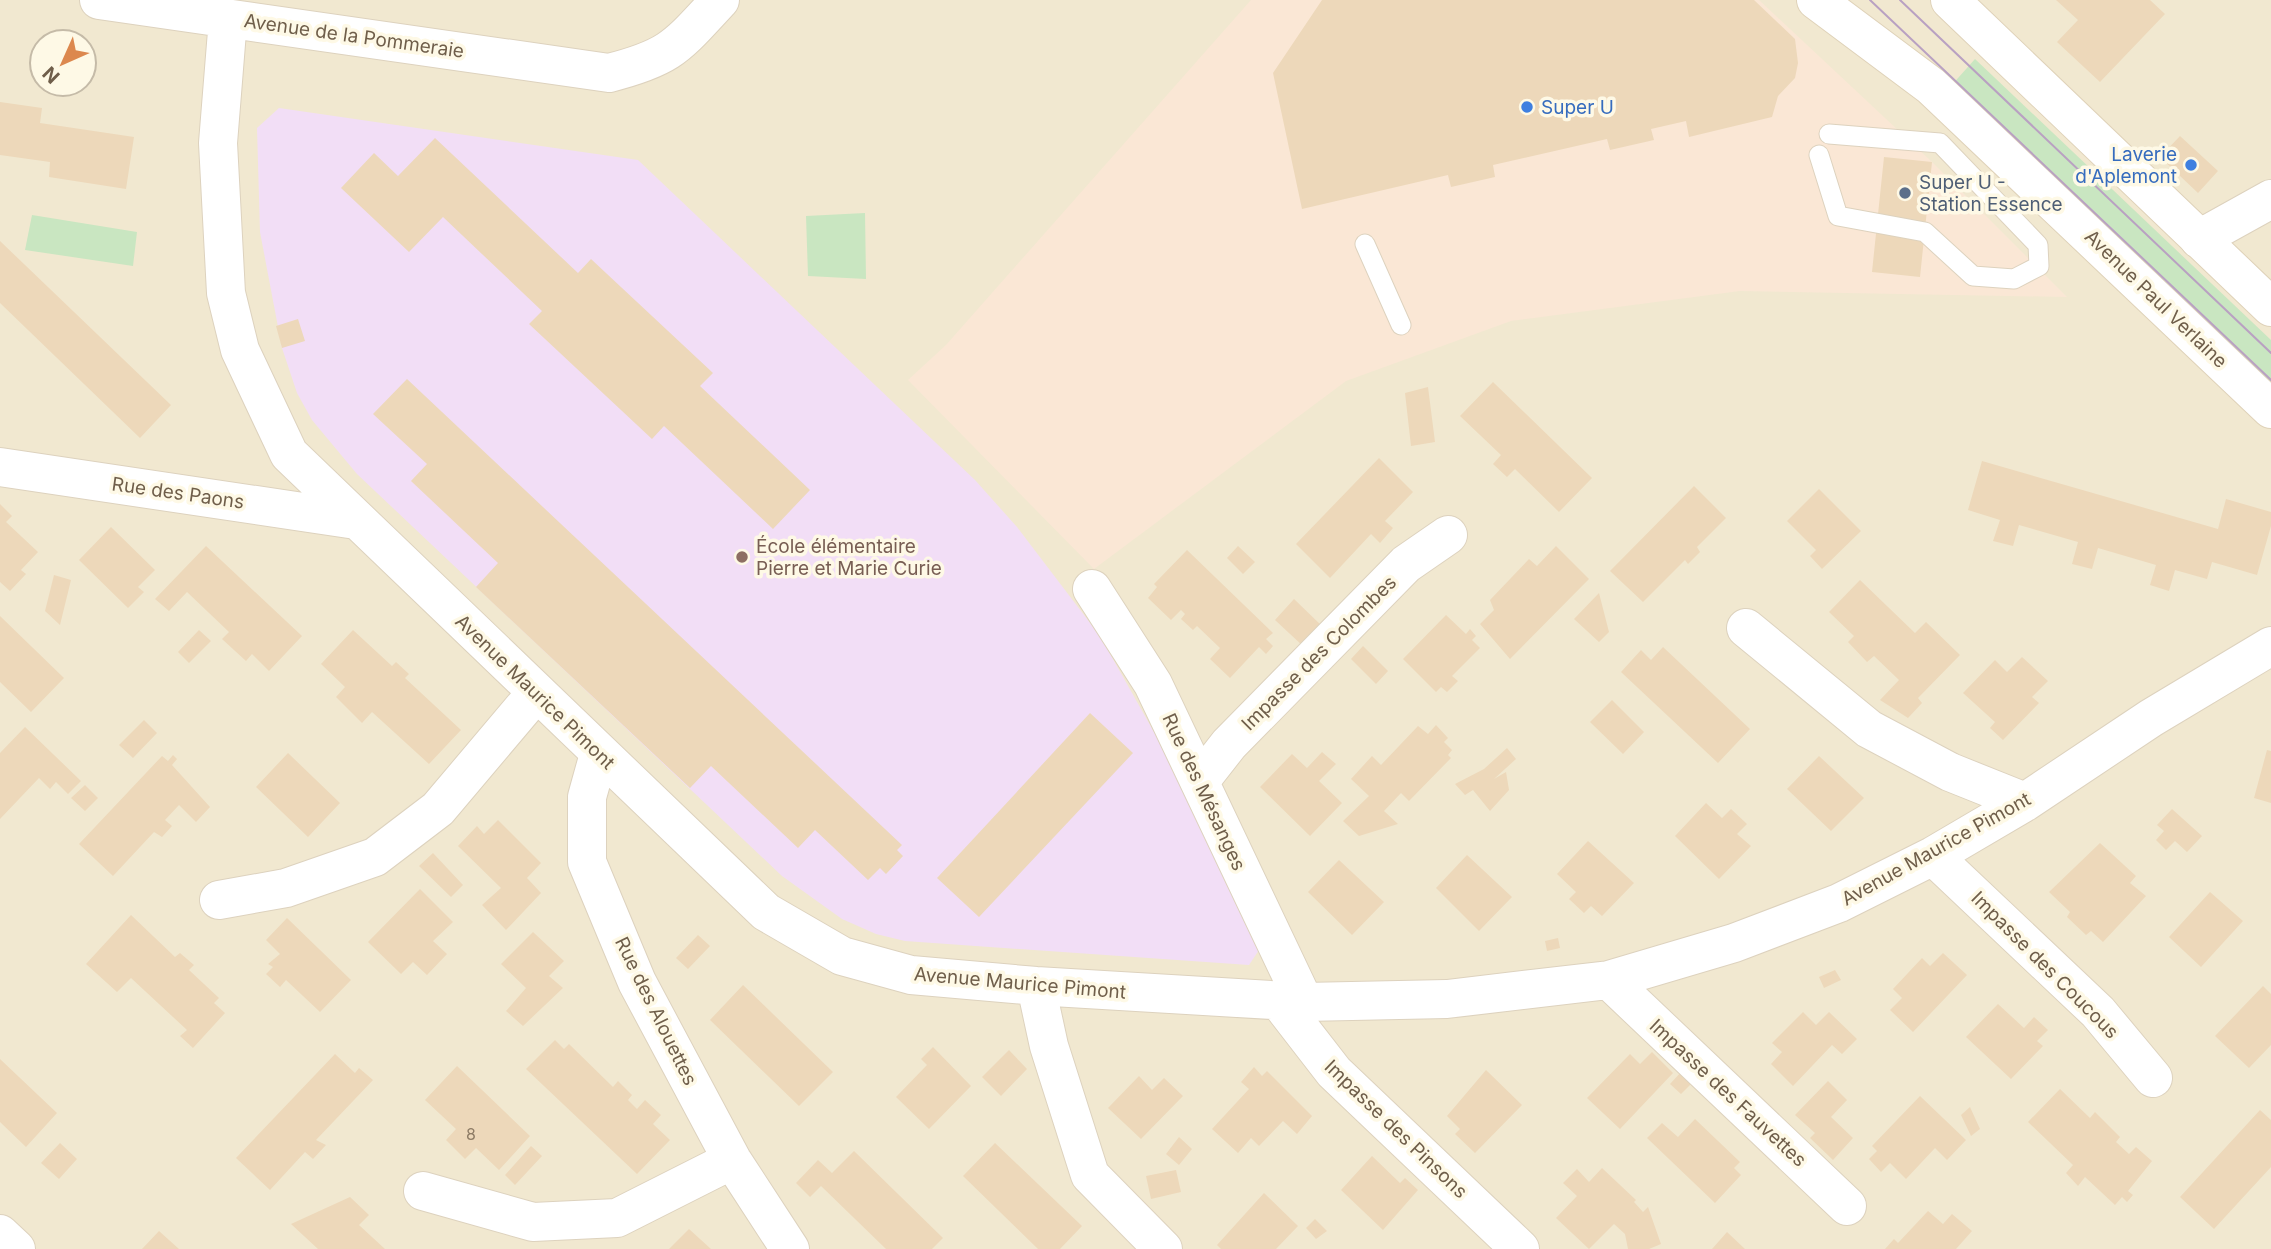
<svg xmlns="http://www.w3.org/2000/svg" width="2271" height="1249" font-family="Inter,sans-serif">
<rect width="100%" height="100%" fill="#faf5e1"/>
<path fill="#f1e8d0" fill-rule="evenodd" d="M0,0H2271V1249H0ZM42,42H84V84H42Z"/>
<path fill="#fae7d5" d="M1251,0H1759L1932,162L2067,297L1740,291L1511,321L1346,381L1094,569L908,380L946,345Z"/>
<path fill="#f2def6" d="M279,108L638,160L975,480L1017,527L1100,636L1168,757L1259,950L1249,965L905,941L876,934L842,919L782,876L357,474L312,420L297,393L282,348L260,232L257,128Z"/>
<path fill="#c9e6c1" d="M1975,59L2271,340V393L1950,87Z
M865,213L866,279L808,276L806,216Z
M32,215L137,232L133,266L25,250Z"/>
<path fill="#edd8ba" d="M1322,0H1754L1795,39L1798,63L1795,78L1778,96L1772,117L1689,137L1686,121L1651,129L1654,140L1610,150L1607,139L1493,165L1495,177L1451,187L1448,175L1302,209L1273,73Z
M2056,0H2150L2165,14L2100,82L2057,42L2078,20Z
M0,102L42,108L40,123L134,137L126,189L49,177L50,162L0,155Z
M2180,136L2218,171L2198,193L2160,157Z
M435,138L578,273L591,259L713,373L700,386L810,490L773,529L664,426L652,439L529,324L542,311L443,217L409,252L341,188L374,153L398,176Z
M1884,157L1932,162L1920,277L1872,272Z
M0,241L171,405L140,438L0,303Z
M298,319L305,341L282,348L276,326Z
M407,379L902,845L897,850L903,856L886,874L880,868L868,880L815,830L798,848L711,766L690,788L476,587L498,563L411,481L427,464L373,414Z
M1493,382L1592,478L1559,512L1515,469L1507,477L1493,464L1501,455L1460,416Z
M1428,387L1435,442L1411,446L1405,393Z
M1379,458L1413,492L1385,521L1393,528L1380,543L1371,534L1330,578L1296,544Z
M1982,461L2218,529L2226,499L2271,512V526L2257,575L2212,562L2207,579L2175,570L2169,591L2150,585L2156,565L2098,548L2092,569L2072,564L2078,542L2019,525L2013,546L1993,541L2000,520L1968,510Z
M1694,486L1726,518L1697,547L1700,552L1688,564L1685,560L1643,602L1610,571Z
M1819,489L1861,531L1822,569L1810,556L1816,550L1787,521Z
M0,504L12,516L6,522L38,552L21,570L26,574L10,591L0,582Z
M111,527L155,570L138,587L144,592L128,608L79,560Z
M206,546L302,636L269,671L252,654L246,661L222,639L229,632L187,592L169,611L155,599Z
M1238,546L1255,562L1243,574L1227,558Z
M1556,546L1589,579L1510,659L1480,624L1494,610L1490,600L1529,559L1537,566Z
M1187,550L1273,633L1266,639L1273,646L1266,654L1259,647L1230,678L1210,659L1220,648L1197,626L1193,630L1181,619L1185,614L1181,610L1171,620L1148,598L1157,587L1154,584Z
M54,575L71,580L60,625L45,611Z
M1860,580L1915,633L1926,622L1960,655L1918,698L1922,703L1908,718L1880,700L1899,680L1874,656L1867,662L1848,642L1854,636L1829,612Z
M1599,593L1609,632L1599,642L1574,619Z
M1294,599L1323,627L1304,647L1275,620Z
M1446,615L1466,634L1470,629L1476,636L1472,640L1480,648L1452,676L1458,681L1447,692L1441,687L1436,692L1403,659Z
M0,616L64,678L31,712L0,682Z
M199,630L211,641L189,663L178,652Z
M353,630L392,666L396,662L409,674L405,678L461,730L429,764L372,712L362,723L336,697L345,687L321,664Z
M1363,646L1388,671L1376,684L1351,659Z
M1663,647L1750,729L1718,763L1621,672L1641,650L1651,660Z
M2022,657L2048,681L2032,697L2039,703L2003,740L1990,728L1995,722L1963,693L1995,660L2007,672Z
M1612,700L1644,732L1623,754L1590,722Z
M1090,713L1133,753L979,917L937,878Z
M144,720L157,733L133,758L119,745Z
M1436,725L1448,738L1444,742L1452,750L1448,755L1451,758L1409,801L1401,793L1384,811L1398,824L1359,836L1343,821L1369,796L1351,779L1372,756L1381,765L1418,726L1428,734Z
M25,727L81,781L68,794L56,782L50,789L39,778L0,819V753Z
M1507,748L1516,759L1494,779L1506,772L1509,790L1490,811L1473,790L1465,795L1455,784L1484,769Z
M2267,750L2271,751V803L2254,798Z
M1322,752L1336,764L1319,781L1342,803L1310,836L1260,787L1292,754L1307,768Z
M288,753L340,803L308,837L256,787Z
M173,755L177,759L172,765L210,807L196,822L179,805L165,820L172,826L162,837L154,832L113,876L79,844L162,756L168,761Z
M1819,756L1864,798L1831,831L1787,789Z
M85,785L98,798L85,811L71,798Z
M1706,803L1722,818L1731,809L1747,824L1737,834L1751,846L1719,879L1675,836Z
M2172,809L2202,836L2187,852L2175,841L2166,850L2156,840L2164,831L2157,825Z
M498,820L541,863L527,878L541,893L506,930L482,905L501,888L458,846L477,826L484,834Z
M1588,841L1634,883L1602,916L1591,906L1584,913L1569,899L1576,892L1557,874Z
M2100,843L2136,876L2130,883L2146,896L2103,942L2091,931L2086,935L2067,917L2070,912L2049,892Z
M433,853L463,885L451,897L419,866Z
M1467,855L1512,897L1479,931L1436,888Z
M1339,860L1384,902L1352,935L1308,892Z
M420,889L453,922L433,941L447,954L427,975L413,962L401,974L368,942Z
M2210,892L2243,921L2201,967L2169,937Z
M131,915L175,957L180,953L194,965L189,970L219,998L214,1003L225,1013L193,1048L180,1036L187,1030L131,978L117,992L86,964Z
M287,918L351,980L320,1012L286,980L280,987L266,974L273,967L268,964L280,954L266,940Z
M533,932L564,961L549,976L563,988L523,1026L506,1011L526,988L501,964Z
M698,935L710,946L688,969L676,958Z
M1558,938L1560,948L1547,951L1545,941Z
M1943,953L1967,975L1913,1032L1890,1010L1902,998L1893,989L1922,958L1930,966Z
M1835,970L1841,980L1824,988L1819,977Z
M743,985L833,1072L799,1106L710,1020Z
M2263,986L2271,994V1045L2249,1068L2215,1036Z
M1998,1004L2024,1028L2034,1017L2048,1030L2037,1041L2043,1046L2011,1079L1966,1037Z
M1803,1012L1816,1025L1829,1012L1857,1039L1842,1054L1832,1045L1793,1086L1771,1064L1782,1052L1772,1043Z
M555,1040L564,1049L569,1044L613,1087L618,1081L632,1095L628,1100L637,1109L645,1100L661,1115L653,1124L670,1140L637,1174L526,1069Z
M933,1047L971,1086L929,1129L896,1097L927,1065L921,1059Z
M1009,1050L1027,1069L1001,1096L982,1077Z
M1652,1052L1673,1073L1620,1129L1587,1098L1630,1054L1640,1064Z
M335,1054L355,1073L359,1068L373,1080L316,1140L326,1145L313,1159L305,1152L270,1190L236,1158Z
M0,1059L57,1113L26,1147L0,1122Z
M457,1066L530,1136L499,1170L476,1148L465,1159L446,1140L456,1129L425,1100Z
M1254,1067L1262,1076L1267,1071L1312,1116L1297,1134L1283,1121L1259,1146L1251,1138L1238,1153L1212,1129L1249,1089L1241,1082Z
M1486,1070L1522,1105L1475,1153L1455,1134L1460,1129L1447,1116Z
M1682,1071L1693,1082L1681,1094L1670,1084Z
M1139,1076L1152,1090L1164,1078L1183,1096L1141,1139L1108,1108Z
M1828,1081L1847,1100L1831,1117L1853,1138L1833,1160L1810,1138L1815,1133L1795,1115Z
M2060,1089L2090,1118L2095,1112L2120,1137L2116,1142L2129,1154L2136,1147L2152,1161L2128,1191L2133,1195L2127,1202L2122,1197L2115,1205L2085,1177L2078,1186L2066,1173L2073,1165L2028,1122Z
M1920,1096L1966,1140L1947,1160L1935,1148L1906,1179L1890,1163L1881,1172L1869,1159L1877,1151L1872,1146Z
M1970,1107L1980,1129L1971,1136L1961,1115Z
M2260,1110L2271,1120V1167L2214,1229L2180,1197Z
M1695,1119L1740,1162L1734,1168L1741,1175L1715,1203L1647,1138L1662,1123L1678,1137Z
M1179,1137L1192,1149L1179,1165L1166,1154Z
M60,1143L77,1159L59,1179L41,1163Z
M995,1143L1082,1226L1060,1249H1038L963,1176Z
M531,1146L542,1156L515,1185L505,1175Z
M854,1151L943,1238L932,1249H886L821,1186L810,1197L796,1183L818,1160L832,1173Z
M1372,1156L1400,1183L1405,1178L1418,1190L1383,1230L1341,1190Z
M1602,1168L1636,1200L1634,1202L1643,1212L1648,1207L1661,1244L1649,1249H1628L1625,1234L1614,1224L1589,1249L1556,1218L1577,1196L1563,1183L1577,1169L1589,1182Z
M1176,1170L1181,1192L1151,1199L1146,1176Z
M1264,1193L1298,1226L1276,1249H1221L1217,1245Z
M350,1197L369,1215L359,1225L385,1249H318L291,1224Z
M1928,1211L1943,1224L1952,1214L1972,1231L1956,1249H1885L1894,1239L1898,1243Z
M1315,1219L1327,1231L1316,1239L1306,1228Z
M689,1229L711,1249H669Z
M159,1231L179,1249H142Z
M1727,1232L1745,1249H1712Z"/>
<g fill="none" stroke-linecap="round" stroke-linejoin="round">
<g stroke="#ddd2be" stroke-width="21">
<path id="lane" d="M1819,155L1838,216L1925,232L1973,276L2014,279L2039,266L2038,245L1940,143L1829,134
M1365,244L1401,325"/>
</g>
<g stroke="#ddd2be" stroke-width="40">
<path id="street" d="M99,0L609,73C672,57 677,46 720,0
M228,19L218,143L226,293L240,350L289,454L766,912L842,956L911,975L1036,986L1304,1002L1447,999L1609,980L1734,943L1839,903L1933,856L2025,802L2151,718L2271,646
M2199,239L2271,199
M0,467L356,520
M1092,589L1153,684L1304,1002
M1746,628L1869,729L1950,772L2025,802
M599,754L587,797V862L637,982L732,1160L790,1249
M1200,781L1229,744L1406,564L1448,535
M1933,856L2098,1012L2153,1078
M219,900L286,888L375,857L438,809L536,693
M1609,980L1847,1206
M1036,986L1049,1046L1090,1175L1163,1249
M1279,1001L1334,1072L1520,1249
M423,1191L533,1222L617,1218L732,1160
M0,1234L16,1249"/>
</g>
<g stroke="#dfd2b9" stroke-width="40">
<path id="secondary" d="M1816,0L1931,86L2271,409
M1950,0L2271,307"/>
</g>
<use href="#lane" stroke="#fff" stroke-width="19"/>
<use href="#street" stroke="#fff" stroke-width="38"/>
<use href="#secondary" stroke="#fff" stroke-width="38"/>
<path stroke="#b9a1c2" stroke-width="2" d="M1870,0L2271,380
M1900,0L2271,353"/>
</g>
<g fill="#3f7fe0" stroke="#fef9e6" stroke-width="2.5">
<circle cx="1527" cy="107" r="7"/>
<circle cx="2191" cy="165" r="7"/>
</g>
<circle fill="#5c6f8a" stroke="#fef9e6" stroke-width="2.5" cx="1905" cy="193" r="7"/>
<circle fill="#8d6e63" stroke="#fef9e6" stroke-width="2.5" cx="742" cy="557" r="7"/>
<g text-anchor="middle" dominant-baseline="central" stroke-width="7" stroke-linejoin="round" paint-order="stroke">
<g font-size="16" fill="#8e7c66">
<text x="471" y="1134">8</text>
</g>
<g font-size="19" fill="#6f5e4a" stroke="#fef9e6">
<text transform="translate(354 36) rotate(8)">Avenue de la Pommeraie</text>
<text transform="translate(2156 299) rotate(44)">Avenue Paul Verlaine</text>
<text transform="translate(178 493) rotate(8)">Rue des Paons</text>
<text transform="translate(1319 653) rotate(-45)">Impasse des Colombes</text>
<text transform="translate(535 692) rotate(44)">Avenue Maurice Pimont</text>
<text transform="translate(1204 792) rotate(65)">Rue des Mésanges</text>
<text transform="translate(1936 849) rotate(-29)">Avenue Maurice Pimont</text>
<text transform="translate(2045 965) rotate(45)">Impasse des Coucous</text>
<text transform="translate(1020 983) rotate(5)">Avenue Maurice Pimont</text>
<text transform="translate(656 1011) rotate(64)">Rue des Alouettes</text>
<text transform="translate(1728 1093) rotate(43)">Impasse des Fauvettes</text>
<text transform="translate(1396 1129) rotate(44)">Impasse des Pinsons</text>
</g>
<g font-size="19" fill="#366cbe" stroke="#fef9e6" text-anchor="start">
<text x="1541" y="107">Super U</text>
<text x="2177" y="154" text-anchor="end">Laverie<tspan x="2177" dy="22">d'Aplemont</tspan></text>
</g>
<g font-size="19" fill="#4e5e75" stroke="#fef9e6" text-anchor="start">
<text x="1919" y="182">Super U -<tspan x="1919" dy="22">Station Essence</tspan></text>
</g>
<g font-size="19" fill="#785e54" stroke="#fef9e6" text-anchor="start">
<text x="756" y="546">École élémentaire<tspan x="756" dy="22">Pierre et Marie Curie</tspan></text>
</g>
</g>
<g transform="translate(63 63) rotate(225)"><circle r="33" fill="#fef9e6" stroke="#c5bba8" stroke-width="2"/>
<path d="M0-5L12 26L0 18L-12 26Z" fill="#dc884e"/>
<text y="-10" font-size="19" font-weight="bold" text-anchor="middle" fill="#6f5e4a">N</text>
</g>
</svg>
